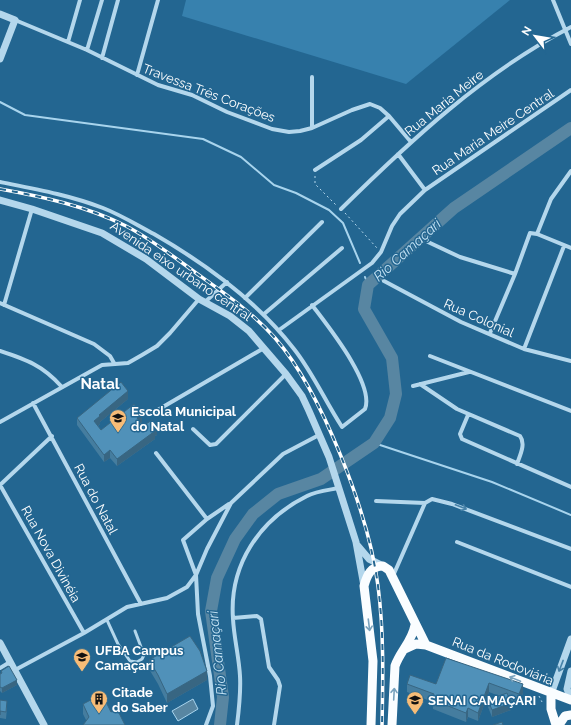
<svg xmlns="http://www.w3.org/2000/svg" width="571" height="725" font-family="Raleway,sans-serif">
<rect width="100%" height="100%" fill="#236691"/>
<path fill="#3781ae" d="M186,0H510L406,84L182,16Z"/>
<path fill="#5886a2" stroke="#a8d4ed" d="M193,699L198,709L178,721L172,711Z"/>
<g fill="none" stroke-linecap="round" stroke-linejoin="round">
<path stroke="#a8d4ed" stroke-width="2" d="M0,102L25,115L203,139L241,157L274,185L296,193L329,210L343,223L360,263
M365,277L368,285
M374,443L492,482L571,515"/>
<path stroke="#5886a2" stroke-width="12" d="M220,725L223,697L211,611L217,578L235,539L253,514L278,494L321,479L374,443L390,418L396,394L392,358L364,309L368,285L454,208L571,128"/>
<path stroke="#b4d7ec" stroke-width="1" stroke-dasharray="2 3" stroke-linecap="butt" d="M315,176V184L337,206
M345,213L377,248
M539,696L542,702"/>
<path stroke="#b4d7ec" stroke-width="3" d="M107,620L118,644L130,661L137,662L142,659L144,655L135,631"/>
<path stroke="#b4d7ec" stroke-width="4" d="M553,0L571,44
M15,20L87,50L158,85L192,95L227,112L272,129L289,132L300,131L312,128L352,110L370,104L380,108L389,116L411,142
M68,42L80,0
M87,50L102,0
M102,58L118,0
M137,75L158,0
M312,128V77
M398,154L425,190
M315,170L361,140L389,116
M0,182C35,189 69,195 103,208C121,215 137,225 154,234C206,264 257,301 294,349C313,373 325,401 342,427L365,409C375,384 327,325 312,305
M341,209C410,141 484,72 571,27
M537,234L551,199L571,171
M428,242L460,257L515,274
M384,281L461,322L524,349L571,361
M245,298L322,222
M205,302L227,282
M0,303L94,344L110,356L114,363
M4,305L32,209
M264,314L342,248
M279,330L372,263L381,252L392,226L400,214L425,190L571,90
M490,333L515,274L530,233L537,234L571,248
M524,349L564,246
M0,351C27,360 42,365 61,386
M430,356L571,411
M420,384L457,409L520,436C526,444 520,455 517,464
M413,386L469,372
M33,403L141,604
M156,411L264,348
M468,415L460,434L462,439L571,487
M0,422L102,365L128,363L142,355L157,346L170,333L199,299
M193,429L210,445L216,444L286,374
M156,453L207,519
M0,485L84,633
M0,485L52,436
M376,501L425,503
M425,503L432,499L452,504L571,549
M457,542L571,587
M393,576L425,503
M233,618L257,616L261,619L269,667L278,680L280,686L274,725
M0,668L10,662
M15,670L84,633L127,607L167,598L187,587L196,575L207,549L231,503L283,454L319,435
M206,725L213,706L210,676L198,614L196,575L183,540L207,519L229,504
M237,725C239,709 241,693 240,676C239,657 234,638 233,619C229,565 259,520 307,496C316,491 329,490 339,488"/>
<path stroke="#b4d7ec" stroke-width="7" d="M0,14L15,20L0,59
M0,200L32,209L102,233L146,259L199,299L230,316L249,331L286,374L302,396L309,411L329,457L356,542L364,586
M358,546L369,559L383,566
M0,643L44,725
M571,671L567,689L571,699
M551,694L571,639"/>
<path stroke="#fafdff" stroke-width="9" d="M405,649L416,644L426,645L571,700
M551,694V709L556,725
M371,725L373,661L364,586C367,575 371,566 383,566L389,570L426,645
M392,725L395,666C400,651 412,642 415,625
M559,725L565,716L571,715"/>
<g stroke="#fff" stroke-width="3.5">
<path id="rail" d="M0,189C44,197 86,206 126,226C151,239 174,257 196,273C224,293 252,312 275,338C322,392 369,515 378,586C384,632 383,679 382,725"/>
</g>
<use href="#rail" stroke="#236691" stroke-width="2" stroke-dasharray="6" stroke-linecap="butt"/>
</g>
<path fill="#457d9f" d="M128,399L100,422V424L98,426L101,430L142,422L141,423L143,426L157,435L155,436V439L117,466L110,458L104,462L77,425V418Z
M446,658L523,693L519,703L510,700L511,710L492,717L488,707V700L499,696L489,692L478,721L468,717L466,722L433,709V702L407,692V684H436Z
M149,660L207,680L167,703L158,684L149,669Z
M1,671L17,685L2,693L0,691V674L1,673Z
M0,700L7,708L6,719L0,718V721Z
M83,704L111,712L125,725L86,720L83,714Z"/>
<path fill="#386682" d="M128,391V399L100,422V424L94,429V421L99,415Z
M142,414V422L137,426V418Z
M157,427V435L155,436V439L117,466V459Z
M110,450V458L104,462V455Z
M207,671V680L167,703V694Z
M17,680V685L2,693V688Z
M489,683V692L478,721V713Z
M523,684V693L519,703V694Z
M511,703V710L492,717V710Z
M468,708V717L466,722V713Z"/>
<path fill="#5091b9" stroke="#386682" d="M121,382L128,391L99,415L100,416L94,421L101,430L134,404L142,414L137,418L143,426L152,420L157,427L154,429L155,431L117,459L110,450L104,455L77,418Z
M190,636L200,651L207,671L167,694L158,675L149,660Z
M446,658L523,684L519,694L489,683L478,713L468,708L466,713L433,700L434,694L407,684L410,675L436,684Z
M9,666L17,680L2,688L0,687V674L2,673L1,671Z
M507,693L511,703L492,710L488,700Z
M102,694L111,712L117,709L125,725H83L89,717L83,704Z
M0,700L7,701L6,712L0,711V715Z
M502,722L503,725H493Z"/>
<defs><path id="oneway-shaft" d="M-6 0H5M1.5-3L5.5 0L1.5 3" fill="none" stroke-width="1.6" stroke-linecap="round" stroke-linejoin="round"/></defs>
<g stroke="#4782a8">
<use href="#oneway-shaft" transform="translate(461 507) rotate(21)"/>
<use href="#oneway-shaft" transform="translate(561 666) rotate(111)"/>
</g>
<g stroke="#79a2bd">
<use href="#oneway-shaft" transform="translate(369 625) rotate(83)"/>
<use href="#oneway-shaft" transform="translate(515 679) rotate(-158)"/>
<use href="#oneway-shaft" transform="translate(394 694) rotate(-87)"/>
</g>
<defs>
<g id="school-pin" transform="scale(0.9)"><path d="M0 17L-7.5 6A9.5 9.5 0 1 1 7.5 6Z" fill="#f7bc77" stroke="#236691"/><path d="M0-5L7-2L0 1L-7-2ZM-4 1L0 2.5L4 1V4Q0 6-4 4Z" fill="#111"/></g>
<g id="university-pin" transform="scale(0.9)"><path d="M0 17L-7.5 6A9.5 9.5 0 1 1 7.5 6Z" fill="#f7bc77" stroke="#236691"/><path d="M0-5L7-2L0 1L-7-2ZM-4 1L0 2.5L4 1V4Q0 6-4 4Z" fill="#111"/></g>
<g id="building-pin" transform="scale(0.9)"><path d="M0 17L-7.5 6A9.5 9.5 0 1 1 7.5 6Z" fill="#f7bc77" stroke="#236691"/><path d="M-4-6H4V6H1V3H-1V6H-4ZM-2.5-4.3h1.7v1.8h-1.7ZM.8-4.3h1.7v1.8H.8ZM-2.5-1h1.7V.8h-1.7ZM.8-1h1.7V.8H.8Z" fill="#111"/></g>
</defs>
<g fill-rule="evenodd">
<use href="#school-pin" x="118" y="418"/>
<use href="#university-pin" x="82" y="657"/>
<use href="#building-pin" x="99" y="699"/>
<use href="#university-pin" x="415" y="700"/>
</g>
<g text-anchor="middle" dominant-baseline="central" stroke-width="3" stroke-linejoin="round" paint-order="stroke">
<g font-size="13" fill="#fff" stroke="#236691">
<text transform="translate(209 93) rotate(21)">Travessa Três Corações</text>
<text transform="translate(444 103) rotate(-39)">Rua Maria Meire</text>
<text transform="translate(493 132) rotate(-34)">Rua Maria Meire Central</text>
<text transform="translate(181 271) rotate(34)">Avenida eixo urbano central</text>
<text transform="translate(479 318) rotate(24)">Rua Colonial</text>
<text transform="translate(96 499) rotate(62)">Rua do Natal</text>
<text transform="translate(51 554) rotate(61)">Rua Nova Divinéia</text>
<text transform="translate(503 661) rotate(22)">Rua da Rodoviária</text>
</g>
<g font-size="13" font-weight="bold" fill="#fff" stroke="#236691" text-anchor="start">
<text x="131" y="411">Escola Municipal<tspan x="131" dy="15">do Natal</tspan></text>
<text x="95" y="650">UFBA Campus<tspan x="95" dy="15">Camaçari</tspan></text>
<text x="112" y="692">Citade<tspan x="112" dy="15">do Saber</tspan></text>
<text x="428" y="700">SENAI CAMAÇARI</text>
</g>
<g font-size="14" font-style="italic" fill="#c3e2f4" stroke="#236691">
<text transform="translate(407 250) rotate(-42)">Rio Camaçari</text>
<text transform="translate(217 653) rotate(-96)">Rio Camaçari</text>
</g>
<g font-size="15" font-weight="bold" fill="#fff" stroke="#236691">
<text x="100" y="384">Natal</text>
</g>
</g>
<g transform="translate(535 36) rotate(301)" stroke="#236691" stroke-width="3" paint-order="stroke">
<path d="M0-3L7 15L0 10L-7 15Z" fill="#ffffff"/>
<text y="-6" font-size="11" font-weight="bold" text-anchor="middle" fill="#ffffff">N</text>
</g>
</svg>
